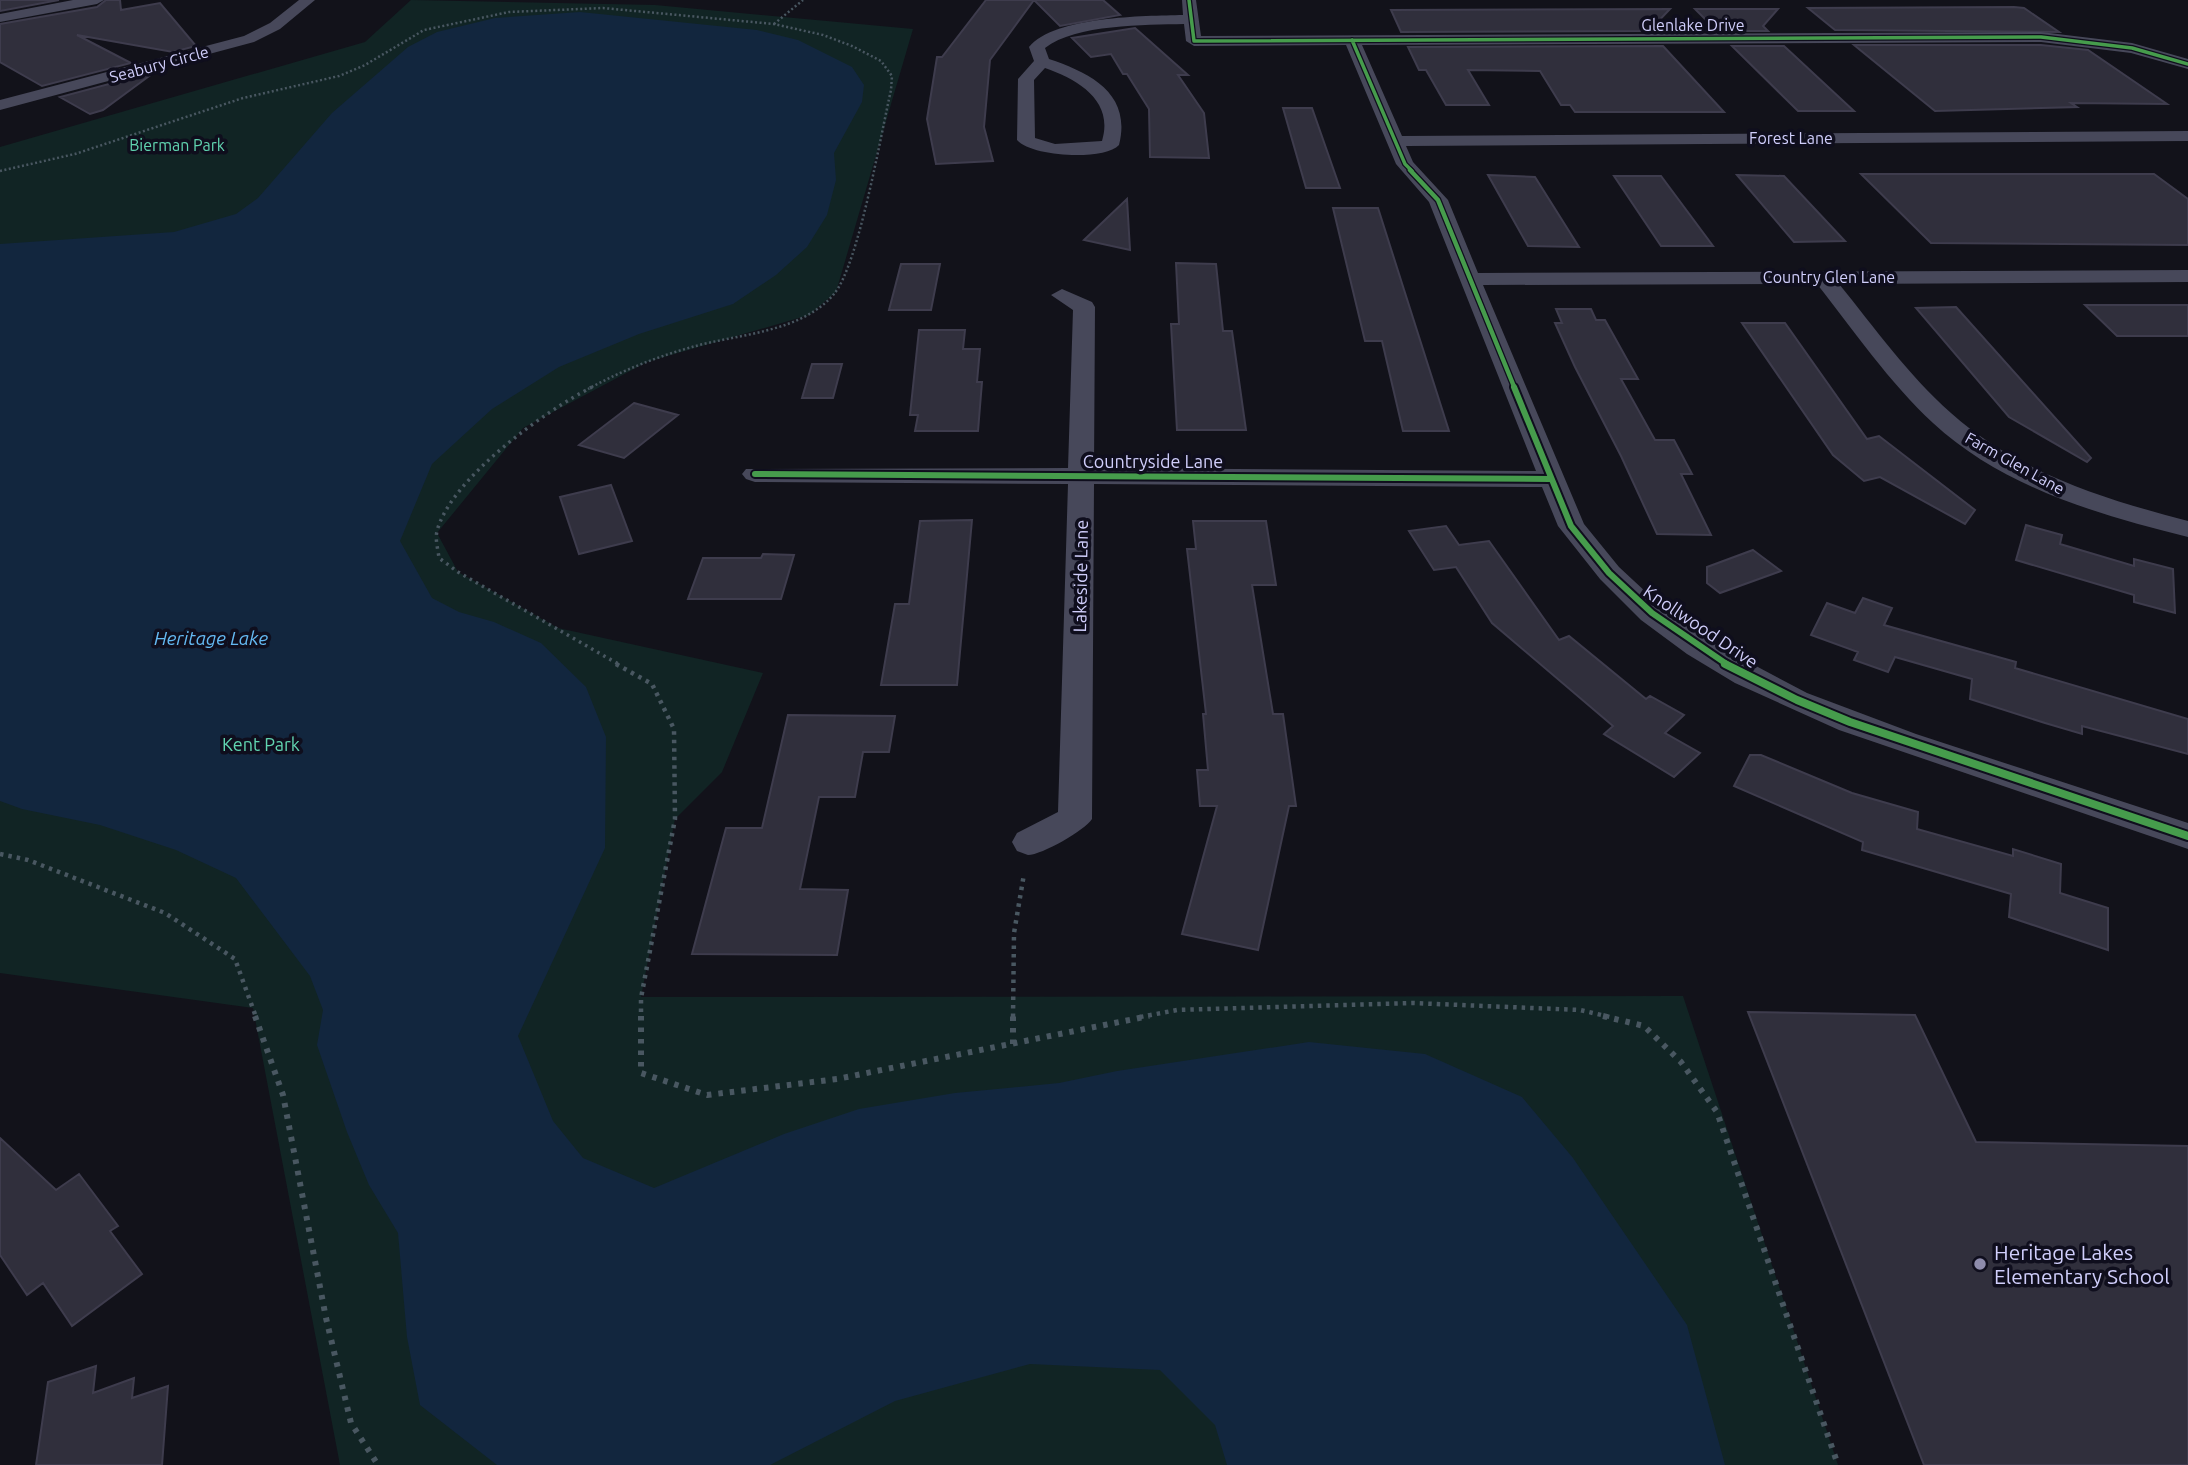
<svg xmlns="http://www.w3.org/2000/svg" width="2188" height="1465" font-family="Ubuntu,sans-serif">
<rect width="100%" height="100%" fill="#12121a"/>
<path fill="#112424" d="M411,0L655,5L913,29L836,292L809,315L647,362L523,428L437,533L458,572L558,628L763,673L722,772L675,819L641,997L1683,996L1838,1465H340L253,1008L0,973V147L365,42Z"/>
<path fill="#12263e" d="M580,12L757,30L798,40L852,67L864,85L862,102L834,153L836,180L827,215L807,247L776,275L733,304L639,334L559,367L492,409L432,464L400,541L432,598L459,612L494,622L541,643L586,687L606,737L605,848L518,1036L553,1121L583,1158L654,1188L784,1134L859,1109L955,1093L1059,1083L1117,1071L1309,1042L1425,1054L1522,1097L1573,1158L1687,1325L1725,1465H1227L1215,1425L1160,1370L1030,1364L895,1401L770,1465H497L420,1405L407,1337L398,1233L369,1185L347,1132L317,1045L323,1010L310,976L236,878L176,850L100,825L22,809L0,801V244L174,232L236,214L258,198L332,113L408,47L437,32L495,18Z"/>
<path fill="#302f3c" stroke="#3e3c4d" stroke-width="2" d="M0,0H59L0,11Z
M106,0H120L121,10L160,3L196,46L173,52L77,35L131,63L42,86L0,62V24L97,7Z
M986,0H1103L1120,15L1060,26L1034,0L990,60L984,127L993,161L936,164L927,119L937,57H942Z
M2014,7L2024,8L2059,32L1835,30L1808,8Z
M1670,9L1649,31L1401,32L1391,10Z
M1695,9H1778L1763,26L1768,31H1717Z
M1135,28L1188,75H1178L1204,113L1209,158L1150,157L1149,109L1127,74H1123L1111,54L1091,57L1072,38Z
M1854,45H2041L2088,50L2167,104L2071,103L2077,107L1935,111Z
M1663,46L1724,112H1575L1570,105H1561L1540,71L1468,70L1489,105H1446L1426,70H1419L1408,47Z
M1732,46H1784L1854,111H1798Z
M150,73L152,74L103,110L90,114L60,97Z
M1283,108H1312L1340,188H1306Z
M1861,174H2154L2188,199V245L1931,243Z
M1488,175L1535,177L1579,247L1528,246Z
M1737,175L1784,176L1845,241L1794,242Z
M1614,176H1661L1713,246H1661Z
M1127,199L1130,250L1084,240Z
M1333,208H1378L1449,431H1403L1382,341H1365Z
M1176,263L1216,264L1223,331H1232L1246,430H1177L1171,324H1179Z
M901,264H940L931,310H889Z
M2085,305H2188V336H2117Z
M1956,307L2091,458L2087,462L2009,417L1916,308Z
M1556,309H1591L1596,320H1605L1638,379H1621L1655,440H1674L1692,474H1681L1711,535L1657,534L1621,456L1575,367L1555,323H1562Z
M1742,323H1785L1867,439L1879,436L1975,510L1965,524L1880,477L1864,481L1833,455Z
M919,330H965L963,349H980L977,382H982L978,431H915L918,415H910Z
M812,364H842L833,398H802Z
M634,403L678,415L624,458L579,445Z
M611,485L632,541L579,554L560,497Z
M972,520L957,685H881L895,604H909L920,521Z
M1193,521H1266L1276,585H1252L1273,714H1283L1296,806H1289L1258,950L1182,934L1217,806H1200L1197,770H1208L1203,714H1206L1187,549H1196Z
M2026,525L2062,535L2060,544L2134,566V559L2173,569L2175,613L2134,602V595L2016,560Z
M1446,526L1459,545L1489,541L1559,640L1569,636L1646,699L1650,696L1684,715L1665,733L1700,753L1674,777L1604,734L1613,726L1492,623L1456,567L1434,570L1409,531Z
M1753,550L1781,571L1720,593L1707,583V567Z
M763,554L794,555L781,599H688L703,558H761Z
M1863,598L1892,608L1884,625L2016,662L2015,668L2188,719V754L2082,726V734L2045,723L1970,699L1972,679L1895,657L1888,672L1854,660L1858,652L1811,635L1827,603L1855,613Z
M788,715L895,716L889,752H863L855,797H819L800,889L848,890L837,955L692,954L726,828H762Z
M1750,755H1761L1852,793L1918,812L1917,829L2013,856V849L2061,864L2060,893L2108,908V950L2009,917L2011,894L1862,850L1863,842L1734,786Z
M1748,1012L1915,1015L1976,1142L2188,1146V1465H1924Z
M0,1138L56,1190L79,1174L118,1226L110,1231L142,1274L72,1326L43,1283L27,1295L0,1255Z
M96,1366L93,1393L134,1378L132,1398L168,1386L162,1465H36L48,1382Z"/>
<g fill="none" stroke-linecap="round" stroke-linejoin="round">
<path stroke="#495761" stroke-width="2.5" stroke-dasharray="2 2.5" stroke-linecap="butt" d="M774,24L803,0
M0,171L75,154L243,98L339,76L365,65L424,30L509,12L603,8L774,24L823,35L852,46L881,61L892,76L891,90C881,133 859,264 834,294C801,333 737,334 692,347C656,357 621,371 588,389"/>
<path stroke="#495761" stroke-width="3.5" stroke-dasharray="2.5 4.5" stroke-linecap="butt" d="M592,387C545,411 451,478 437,531C435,540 438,549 439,558L458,572L620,665"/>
<path stroke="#495761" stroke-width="4.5" stroke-dasharray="3.5 5" stroke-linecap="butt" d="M616,664L652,684L674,729L675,819L641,998V1017
M0,854L28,860L165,913L235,959L256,1017
M1013,1017L1014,933L1024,874
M1140,1017L1177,1010L1413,1003L1580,1010L1610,1017"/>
<path stroke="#495761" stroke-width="6" stroke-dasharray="4.5 7" stroke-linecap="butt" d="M255,1016L283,1095L326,1318L351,1423L378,1465
M641,1016V1073L707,1095L837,1079L1149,1016
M1603,1016L1644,1026L1681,1062L1717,1112L1838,1465
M1013,1044V1016"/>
<path fill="#47485a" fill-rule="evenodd" d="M73,0H104L97,4L0,22V14Z
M299,0H315L280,29L254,42L0,110V100L244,36L270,23Z
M1182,0H1196L1201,36L2041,32L2132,43L2188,59V69L2131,53L2041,42L1362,45L1402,136L2188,131V141L1406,146L1413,162L1448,200L1478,273L2188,270V282L1839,284C1875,328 1908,375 1951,413C2017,472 2104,499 2188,521V537C2099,515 2002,487 1933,423C1889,382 1854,331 1817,284L1483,285L1584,524L1619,567L1662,607L1707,640L1807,693L1916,734L2188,823V849L1839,730L1735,683L1687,654L1641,620L1600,579L1558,526L1542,487L1094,484L1092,819C1085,830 1042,855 1028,855C1024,854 1021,852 1017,851L1012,842L1017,833L1058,812L1068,484L755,482L746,479L742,474L746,469L1068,468L1073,310L1051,295L1062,289L1092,302L1095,307L1094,468L1536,471L1429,202L1396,164L1346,45L1194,46L1186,41L1184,24C1145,25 1076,24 1045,48L1049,59C1091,73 1132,94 1119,145C1104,161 1032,157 1017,140L1018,79L1034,61L1029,47C1055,16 1144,16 1183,15ZM1045,68C1079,80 1114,101 1102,141L1055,144L1035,138L1034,80Z"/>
<g stroke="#0f0e1d" stroke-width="6">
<path id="cycleway-far3" d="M1189,0L1194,41L2041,37L2132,48L2188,64
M1352,40L1405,164L1412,171"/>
</g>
<g stroke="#0f0e1d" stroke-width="7">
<path id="cycleway-far2" d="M1410,170L1438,200L1515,389"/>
</g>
<g stroke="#0f0e1d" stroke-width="10">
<path id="cycleway-far1" d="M1514,387L1571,526L1609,573L1652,613L1728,665
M755,474L1550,479"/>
</g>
<g stroke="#0f0e1d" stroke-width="12">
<path id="cycleway" d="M1725,664L1797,700L1850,722L2188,836"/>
</g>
<use href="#cycleway-far3" stroke="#469c4c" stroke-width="3.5"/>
<use href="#cycleway-far2" stroke="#469c4c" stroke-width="4.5"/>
<use href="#cycleway-far1" stroke="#469c4c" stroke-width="6"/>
<use href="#cycleway" stroke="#469c4c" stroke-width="8"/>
</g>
<circle fill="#8e8cac" stroke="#0f0e1d" stroke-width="2.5" cx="1980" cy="1264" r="7"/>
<g text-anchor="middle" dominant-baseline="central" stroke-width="7" stroke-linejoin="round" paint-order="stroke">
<g font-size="16" fill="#d0cefb" stroke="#0f0e1d">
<text x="1693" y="25">Glenlake Drive</text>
<text transform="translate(159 64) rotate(-15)">Seabury Circle</text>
<text x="1791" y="138">Forest Lane</text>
<text x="1829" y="277">Country Glen Lane</text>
<text transform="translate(2015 463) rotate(29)">Farm Glen Lane</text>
</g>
<g font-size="16" fill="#61d4b0" stroke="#0f0e1d">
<text x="177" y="145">Bierman Park</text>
</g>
<g font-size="18" fill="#d0cefb" stroke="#0f0e1d">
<text x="1153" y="461">Countryside Lane</text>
<text transform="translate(1080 576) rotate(-89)">Lakeside Lane</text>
<text transform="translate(1701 626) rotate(34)">Knollwood Drive</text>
</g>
<g font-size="18" fill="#61d4b0" stroke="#0f0e1d">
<text x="261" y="744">Kent Park</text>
</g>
<g font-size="19" font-style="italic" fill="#64b9f2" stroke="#0f0e1d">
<text x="211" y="638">Heritage Lake</text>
</g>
<g font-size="21" fill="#d0cefb" stroke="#0f0e1d" text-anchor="start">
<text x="1994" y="1252">Heritage Lakes<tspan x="1994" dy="24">Elementary School</tspan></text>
</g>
</g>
</svg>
